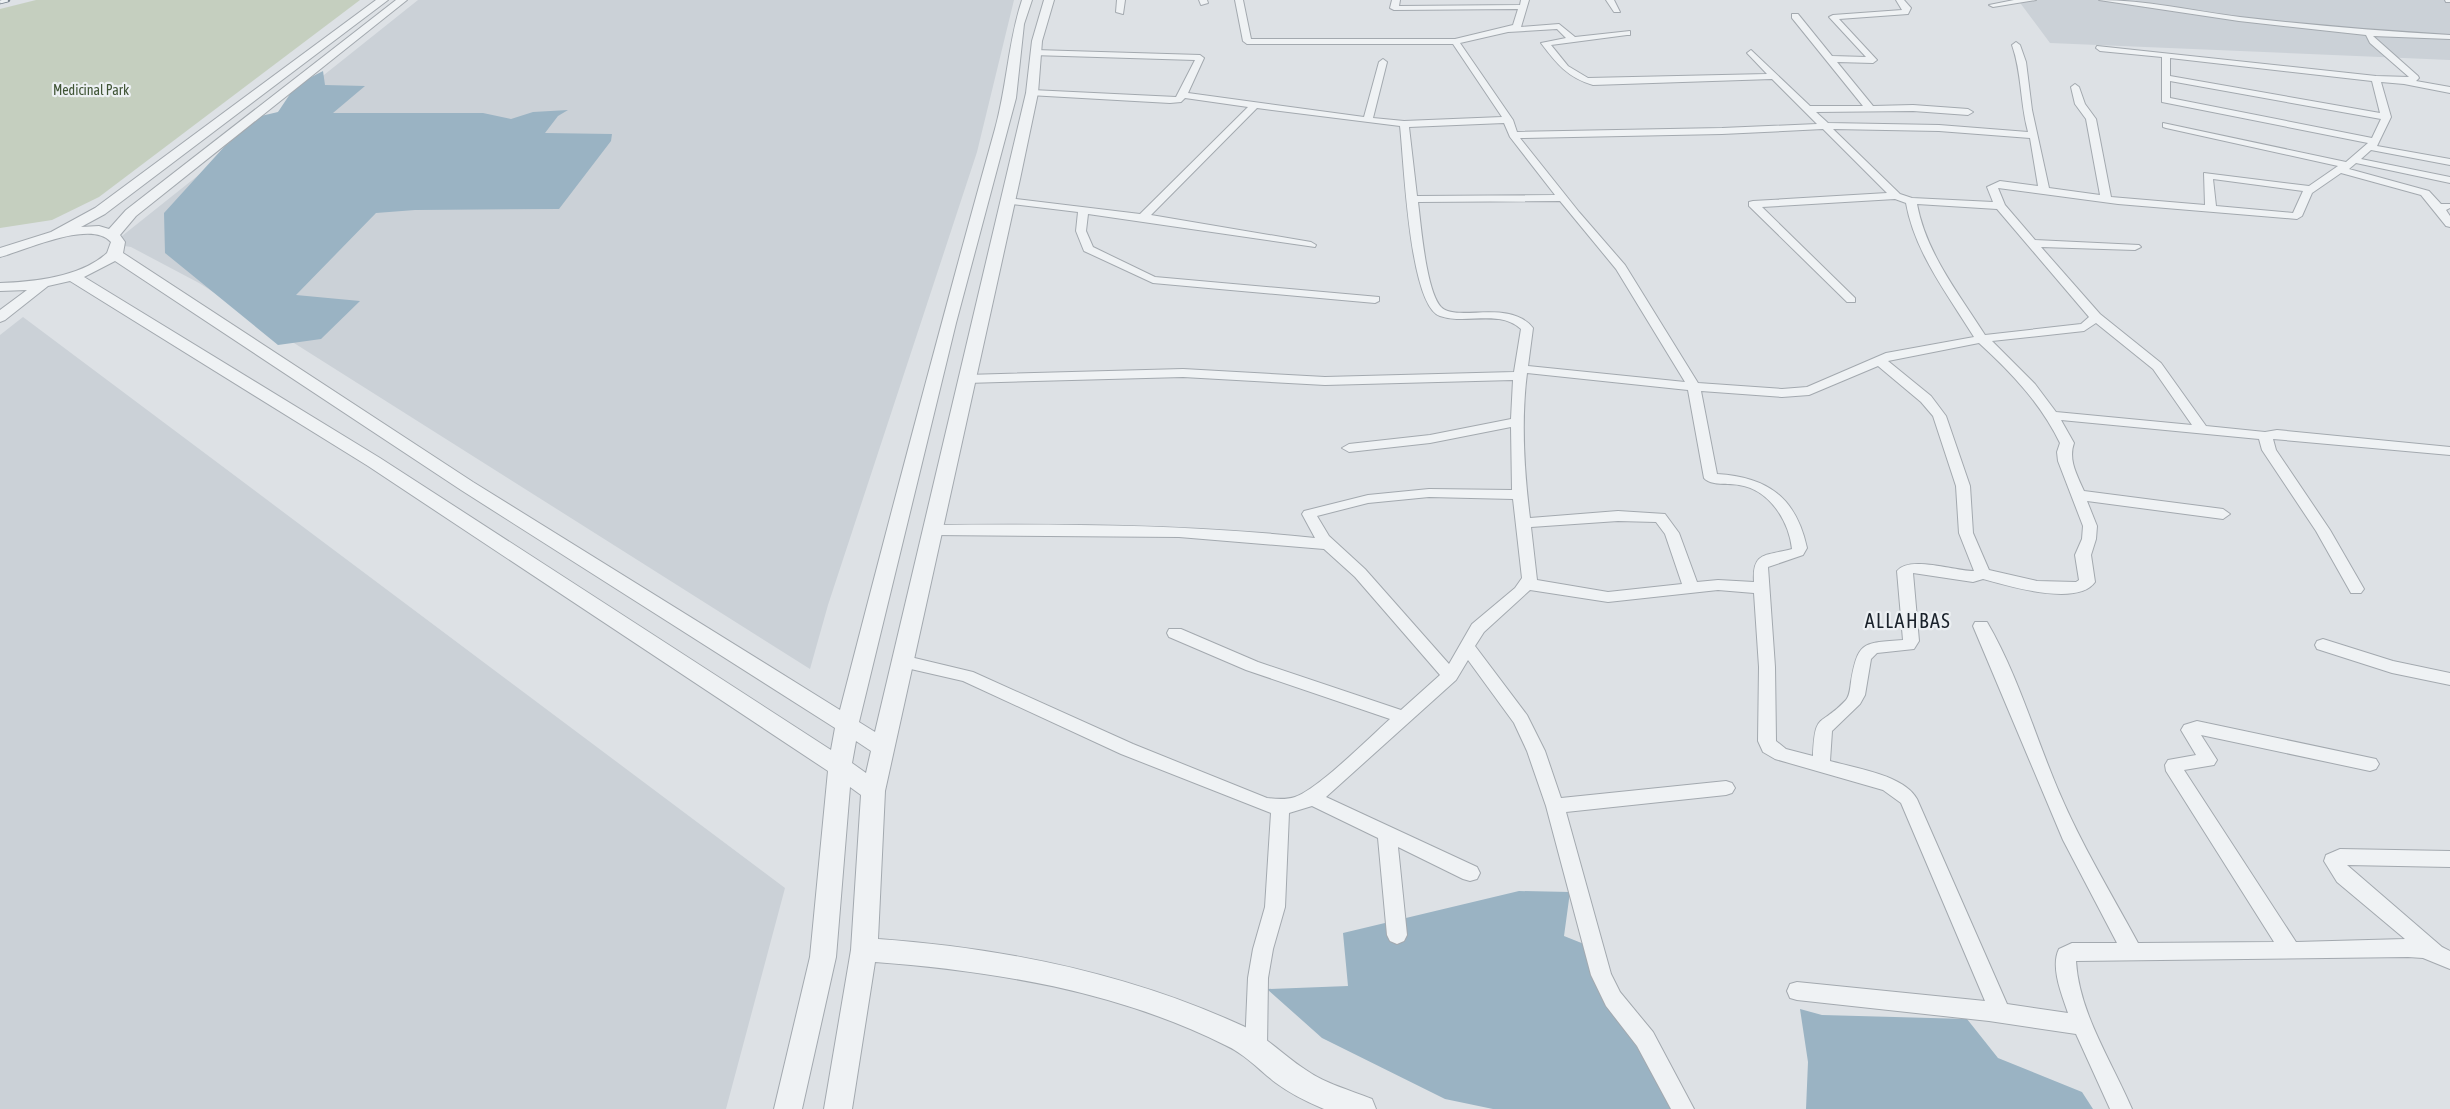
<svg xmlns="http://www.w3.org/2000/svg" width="2450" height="1109" font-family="'Asap Condensed',sans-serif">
<rect width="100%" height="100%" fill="#dde1e5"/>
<path fill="#cbd1d7" d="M418,0H1014L977,152L828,605L810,669L199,283L131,247L112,244Z
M2018,0H2450V60L2050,43Z
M23,317L785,888L726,1109H0V335Z"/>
<path fill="#c5cfbf" d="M36,0H360L99,197L52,220L0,228V9Z"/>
<path fill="#9ab3c3" d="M323,71L325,85L365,86L333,113H483L511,119L533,112L568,110L558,116L545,133L612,134L611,141L559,209L415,210L376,213L296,295L360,301L321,339L278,345L165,253L164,213L224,147L261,116L278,112L296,85Z
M1519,891L1570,892L1564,936L1594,948L1633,1040L1672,1109H1493L1445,1099L1322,1038L1267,989L1348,986L1343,933Z
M1800,1009L1822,1015L1967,1019L1998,1058L2082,1092L2093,1109H1806L1808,1062Z"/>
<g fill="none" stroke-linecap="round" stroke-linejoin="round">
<g stroke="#a3a9af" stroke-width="2">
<path id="minor" d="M1117,0H1125L1123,14L1116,12Z
M1199,0H1207L1208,3L1201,5Z
M1235,0H1243L1251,39H1455L1513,25L1518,9L1394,10L1390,8L1392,0H1400L1399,6L1520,5L1521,0H1529L1521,27L1559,24L1575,37L1630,31V35H1627L1551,45L1568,66L1588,78L1767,74L1747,53L1751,50L1810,106H1863L1792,18V14H1798L1832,56L1866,57L1829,17L1833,15L1902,10L1896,0H1904L1911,8L1908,14L1839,19L1877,60L1873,63L1837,62L1873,106L1913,105L1968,109L1973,112L1968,115L1913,111L1816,112L1828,123L1939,125L2028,132C2020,103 2022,73 2012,45L2016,42L2020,45L2026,62L2032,110L2049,188L2100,195L2086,119L2075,104L2071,87L2075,84L2079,87L2085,104L2096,119L2111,197L2205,205L2204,173L2309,186L2338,166L2166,128L2163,127V123L2346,162L2368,143L2162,102V57L2100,51L2096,48L2097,46L2376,76L2409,77L2370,43L2366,35L2239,21L2099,0C2146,0 2193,11 2240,17C2310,25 2380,31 2450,35V39L2373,36L2418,76L2419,78L2416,81L2450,87V93L2404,84L2381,82L2391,117L2377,146L2450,159V165L2371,150L2361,159L2450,177V183L2356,163L2349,169L2429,191L2441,204H2450V208L2446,210L2450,216V227L2446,226L2421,195L2341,173L2312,193L2302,216L2297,219L2118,204L1998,188L2005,205L2035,240L2139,245L2141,247L2135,250L2041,247L2100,314L2161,363L2206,426L2265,432L2277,430L2450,447V455L2273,439L2276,450L2330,530L2364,589L2361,593H2351L2316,531L2262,450L2259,439L2061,420L2074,443C2068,460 2077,475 2084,491L2223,509L2230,514L2223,519L2087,501L2097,526L2096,539L2091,555L2095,582C2078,607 2008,586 1983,579L1973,582L1913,573L1919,641L1914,649L1877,653L1871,659L1865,695L1860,704L1832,731L1830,761C1855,768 1904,775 1917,799L2007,1004L2068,1013C2062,995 2050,967 2059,949L2072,943H2117L2063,840L1973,626L1975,622H1987C2018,675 2035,736 2059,792C2081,844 2111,893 2138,943L2274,942L2166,771L2165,765L2168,760L2196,755L2181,730L2184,725L2197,721L2376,759L2379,764L2376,769L2370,771L2201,735L2217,760L2214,765L2184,770L2296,942L2405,939L2337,882L2324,861L2326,855L2340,849L2450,851V867L2347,865L2442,947L2450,951V969L2423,958L2408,957L2076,961C2079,1013 2112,1062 2132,1109H2110L2076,1034L1989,1021L1797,1000L1790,998L1787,991L1790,984L1797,982L1985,1001L1901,803L1883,790L1775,759L1763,752L1758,741L1759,667L1754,593L1718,590L1608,602L1530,590L1484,632L1475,646L1527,715L1545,751L1561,798L1726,781L1732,783L1735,788L1732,793L1726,795L1566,812L1611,974L1620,992L1653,1032L1694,1109H1671L1637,1046L1606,1006L1591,975L1546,806L1527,751L1514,723L1468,660L1456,680L1326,797L1477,867L1480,873L1477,879L1470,881L1463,879L1398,847L1407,935L1404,941L1397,944L1390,941L1387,935L1378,838L1312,806L1289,813L1285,907L1273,949L1268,978L1267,1047L1264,1054L1256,1057L1248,1054L1245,1047L1248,978L1253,949L1265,907L1271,813L1121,754L963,681L902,667L896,665L894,661L896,657L902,655L973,672L1133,744L1267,798C1276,799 1286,800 1295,797C1318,789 1369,738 1390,719L1246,670L1169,637L1167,633L1169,629H1181L1258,662L1401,710L1440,675L1355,577L1324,549L1179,537L932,535L925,530L932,525C1060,524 1187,524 1315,538L1302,514L1304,511L1368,495L1429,489L1512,490L1511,427L1430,443L1349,452L1342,448L1349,444L1430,435L1511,419L1513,380L1325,385L1183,377L966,383L960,379L966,375L1183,369L1325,377L1514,372L1521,329C1499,309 1466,325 1440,316C1409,306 1404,160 1400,126L1257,108L1151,215L1311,242L1316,245L1315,247L1088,214L1086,231L1093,247L1155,277L1379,297V301L1375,303L1153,283L1084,251L1076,231L1078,212L1004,203L1003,201L1008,198L1140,214L1248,107L1185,98L1181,102L1170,103L1029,95V91L1032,90L1176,97L1195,60L1032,55V51L1035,50L1200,55L1204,58L1188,93L1364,117L1379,62L1383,59L1387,62L1373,118L1404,121L1502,117L1453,44H1247L1243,41ZM1557,29L1566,38L1541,43C1556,63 1568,78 1593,85L1772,79L1817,124L1722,128L1517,132L1513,120L1460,43L1508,32ZM2170,58L2372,81L2380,113L2170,76ZM2170,81L2381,119L2372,138L2170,98ZM1504,123L1510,137L1555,195L1417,196L1409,127ZM1823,129L1887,193L1753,201L1749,202V206L1847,302H1855V298L1762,207L1895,199L1906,203C1915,253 1948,295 1974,337L1886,353L1807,387L1782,389L1698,383L1625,265L1579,212L1520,138L1722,134ZM1833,129L1939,131L2030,138L2038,186L2000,181L1987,187L1993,202L1912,198L1900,194ZM2213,179L2303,191L2293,213L2216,206ZM1560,201L1616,269L1685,382L1528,366L1533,328C1509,298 1457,323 1441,307C1426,291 1421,225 1418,202ZM1917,204L1997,209L2089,317L2081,324L1985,335C1959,294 1926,253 1917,204ZM2096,323L2153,369L2192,425L2056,412L2035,384L1992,341L2084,331ZM1979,343C2012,373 2041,404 2060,443L2057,452L2058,461L2083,526L2082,539L2075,555L2079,580L2076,582L2037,581L1989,570L1973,533L1970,486L1946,416L1931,396L1888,361ZM1878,366L1921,402L1933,416L1956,486L1959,533L1974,571C1955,571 1909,555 1897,571L1903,640C1863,643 1858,641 1851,682C1850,688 1850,695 1846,700C1820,728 1815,710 1813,756L1786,749L1776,741L1775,667L1768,567L1803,555L1807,548C1796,497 1767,477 1717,474L1701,391L1782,397L1809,395ZM1527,373L1688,390L1704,478C1711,486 1729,483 1739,485C1769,489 1789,521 1792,549C1766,556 1752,551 1754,582L1718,580L1697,582L1679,533L1665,514L1618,511L1530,518C1524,470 1521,420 1527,373ZM1429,497L1513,499L1522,578L1515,588L1472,624L1449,664L1365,569L1329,536L1317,516L1368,503ZM1618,521L1656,522L1665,534L1682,584L1608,592L1537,580L1531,527Z
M1606,0H1614L1620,12H1614Z
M2014,0H2036L1993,7L1989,5Z
M2445,0H2450V2H2446Z
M2323,639L2393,661L2450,673V685L2392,673L2317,649L2315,645L2317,641Z"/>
</g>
<g stroke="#a3a9af" stroke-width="2">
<path id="tertiary" d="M376,0H388L105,214L81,227L99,226L109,229L126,210L396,0H407L136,216L120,235L125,242L123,253L473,482L840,710C890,516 941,322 995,129C1007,86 1008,42 1022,0H1032L1024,24L1016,98L956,323L859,722L875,732L1026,93L1032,41L1044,0H1054L1042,41L1038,93L1020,179L885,791L878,939C1003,948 1128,973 1243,1026C1266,1036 1284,1056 1306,1070C1326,1084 1350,1090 1372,1099L1376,1109H1324C1307,1102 1291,1094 1276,1083C1259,1070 1245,1054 1225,1045C1117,991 994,971 875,962L852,1109H824L851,950L861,795L850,787L836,957L802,1109H774L810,957L828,771L368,466L70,281L48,286L5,320L0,322V310L27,290L0,291V283C34,282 81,277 107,253L111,242C91,219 24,251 0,257V248L51,232L95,208ZM115,261L461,490L835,728L831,750L380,458L84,277ZM856,741L871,751L866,773L852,763Z"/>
</g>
<use href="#minor" fill="#eff2f4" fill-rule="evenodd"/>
<use href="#tertiary" fill="#eff2f4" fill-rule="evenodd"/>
<g stroke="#78838e" stroke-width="4.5">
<path id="rail" d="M0,2L8,0"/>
</g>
<use href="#rail" stroke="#ecf0f3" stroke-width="3" stroke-dasharray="8" stroke-linecap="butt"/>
</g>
<g text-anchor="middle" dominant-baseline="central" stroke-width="4.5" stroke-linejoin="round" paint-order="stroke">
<g font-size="14" fill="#405536" stroke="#ecf0f3">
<text x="91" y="90">Medicinal Park</text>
</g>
<g font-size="20" letter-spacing="1.5" fill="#1a222b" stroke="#ecf0f3">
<text x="1908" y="620">ALLAHBAS</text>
</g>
</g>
</svg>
